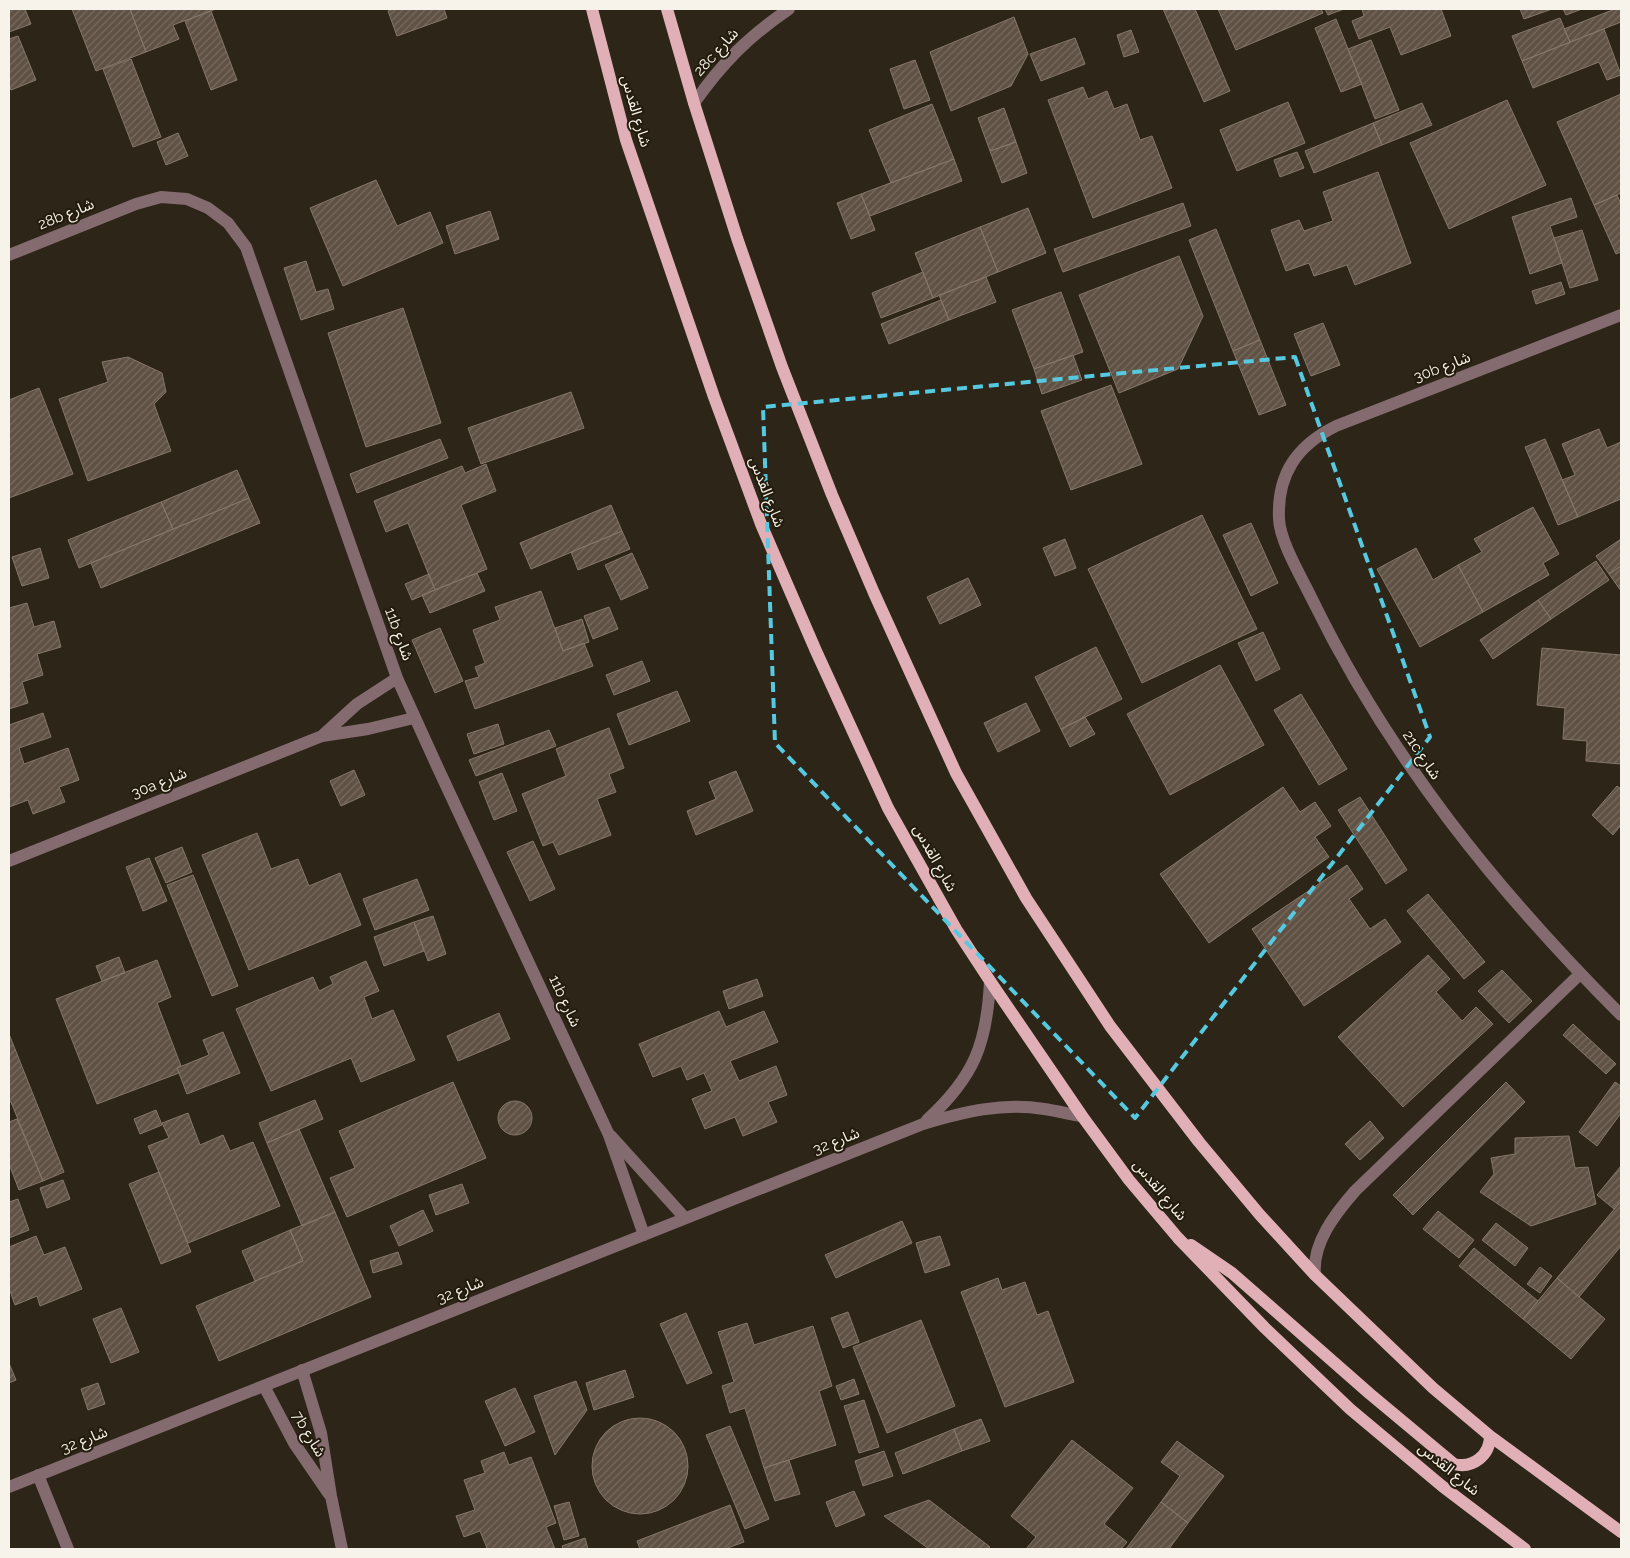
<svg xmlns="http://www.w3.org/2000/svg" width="1630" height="1558" font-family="Raleway,'Noto Sans Arabic',sans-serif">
<defs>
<pattern id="building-hatch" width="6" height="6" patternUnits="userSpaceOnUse" patternTransform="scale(1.25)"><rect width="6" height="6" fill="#5f5245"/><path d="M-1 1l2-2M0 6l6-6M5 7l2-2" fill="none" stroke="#776b60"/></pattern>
</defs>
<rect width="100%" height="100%" fill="#2d2517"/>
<path fill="url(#building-hatch)" stroke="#857769" d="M9,9H25L31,24L9,32Z
M72,9H130L146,52L96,71Z
M130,9H216L173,25L179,39L146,52Z
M394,9H444L447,18L397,36L388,11Z
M1163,9H1195L1230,91L1204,102Z
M1218,9H1321L1323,13L1236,50Z
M1325,9H1344L1328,15Z
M1362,9H1441L1451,36L1401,55L1390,27L1359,39L1352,21L1364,16Z
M1520,9H1552L1524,19Z
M1563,9H1582L1566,15Z
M1615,9H1621V22L1570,42L1564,29Z
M211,11L237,80L211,90L185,21Z
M1014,17L1028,54L1011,86L951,111L930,52Z
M1560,18L1570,42L1522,61L1512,36Z
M1336,19L1362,84L1341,92L1315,28Z
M1604,29L1621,75L1607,80L1599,62L1533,88L1522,61Z
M1131,30L1139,52L1124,57L1117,35Z
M18,36L36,80L11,90L9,85V39Z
M1075,38L1085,64L1041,81L1030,54Z
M1371,40L1399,110L1375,119L1348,49Z
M131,59L161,137L133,147L103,69Z
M915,60L930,100L904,109L890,69Z
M1083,87L1088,99L1107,91L1114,109L1127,104L1140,140L1152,136L1172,188L1093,218L1048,100Z
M1621,94V193L1594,205L1557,122Z
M1507,100L1546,185L1449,229L1410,143Z
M1288,102L1305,143L1237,171L1220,130Z
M1422,103L1432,125L1382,145L1373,123Z
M932,104L954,159L891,183L869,130Z
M1004,108L1016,142L990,151L978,118Z
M1373,123L1382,145L1314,173L1305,151Z
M178,133L188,156L166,165L157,142Z
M1016,142L1027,173L1002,183L990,151Z
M1297,152L1304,168L1280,177L1274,160Z
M954,159L962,181L870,216L861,194Z
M1378,172L1411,263L1355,285L1347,265L1314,276L1309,263L1286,271L1271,230L1299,220L1304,231L1333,221L1323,192Z
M376,180L397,226L430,212L443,243L343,286L310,208Z
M861,194L875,230L851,239L837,203Z
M1617,195L1621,204V252L1616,254L1594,205Z
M1571,198L1577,217L1550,226L1562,263L1530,274L1512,217Z
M1183,203L1191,226L1063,272L1054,249Z
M1028,208L1046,253L998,272L980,227Z
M490,211L499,239L455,254L446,226Z
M980,227L998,272L933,298L915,253Z
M1216,229L1260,340L1233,351L1189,240Z
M1582,230L1598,280L1570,288L1554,238Z
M1179,256L1203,316L1178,369L1119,393L1079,295Z
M306,261L316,292L328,289L334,309L301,320L284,268Z
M923,272L933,298L881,318L872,293Z
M986,277L996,302L949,320L939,295Z
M1561,282L1565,294L1536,304L1532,291Z
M1061,292L1083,352L1034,369L1012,310Z
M941,300L949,320L889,344L881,324Z
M403,308L441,423L366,447L328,333Z
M1323,323L1340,365L1311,376L1294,334Z
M1260,340L1286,405L1259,415L1233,351Z
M1073,355L1082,380L1042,394L1034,369Z
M128,357L162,373L166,392L154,404L171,451L88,481L59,399L108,382L102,362Z
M1111,385L1142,464L1071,490L1041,411Z
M39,388L73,474L9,498V400Z
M571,392L584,428L481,464L468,428Z
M1599,429L1607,448L1621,442V499L1578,517L1562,480L1575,475L1562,444Z
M440,439L448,458L357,493L350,474Z
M1545,439L1578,517L1558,525L1525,447Z
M486,464L496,491L461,505L487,569L435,590L408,523L386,532L374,501L462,466L465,473Z
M237,470L249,498L173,529L161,502Z
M249,498L260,523L101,588L91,563Z
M161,502L173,529L79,568L68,540Z
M611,505L622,531L531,569L520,543Z
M1533,507L1559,554L1543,563L1549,575L1483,612L1458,565L1482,552L1474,539Z
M1202,515L1257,629L1142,683L1088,569Z
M1251,523L1278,583L1251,596L1223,535Z
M622,531L630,549L578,570L571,552Z
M1065,539L1076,568L1055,576L1043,548Z
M1621,539V566L1609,574L1596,556Z
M40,548L49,578L22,586L12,557Z
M1416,548L1433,580L1458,565L1483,612L1420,647L1377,569Z
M632,553L648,588L621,600L605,565Z
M1596,561L1609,580L1551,619L1538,600Z
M1621,566V591L1609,574Z
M477,573L485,591L430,613L422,595Z
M429,574L435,590L412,600L405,584Z
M968,578L981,605L940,624L927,597Z
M541,591L563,651L584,643L593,666L475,709L465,681L479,677L475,667L485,663L473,630L500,620L495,607Z
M1538,600L1551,619L1493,659L1480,640Z
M27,603L34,627L54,621L61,647L37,654L43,675L22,682L28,703L9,709V608Z
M609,607L618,629L593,639L584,616Z
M582,619L589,642L563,651L555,628Z
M440,628L463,681L435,693L412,640Z
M1263,632L1280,669L1256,681L1238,643Z
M1096,647L1122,699L1061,729L1035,677Z
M1542,648L1621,655V764L1586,761L1587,741L1563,739L1565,708L1537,705Z
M642,661L650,681L614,695L606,675Z
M1220,665L1264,745L1170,795L1127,714Z
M677,691L690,721L629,745L617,714Z
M1301,694L1347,769L1319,785L1274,710Z
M1026,703L1040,731L998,752L984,723Z
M43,713L51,737L19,748L24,764L68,748L79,780L59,787L65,802L33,814L28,800L9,807V725Z
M1085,717L1095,734L1070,747L1061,729Z
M498,724L504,744L474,754L467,734Z
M609,728L624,768L609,774L616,792L597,799L611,835L559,855L553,842L543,846L522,794L566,776L556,749Z
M549,730L556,746L476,776L469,760Z
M354,770L365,795L341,806L330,781Z
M736,771L753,811L696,835L687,811L716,799L709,782Z
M502,773L517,811L494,820L479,782Z
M1617,786L1621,789V825L1613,835L1592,815Z
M1283,787L1300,812L1315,802L1331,826L1315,837L1329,857L1209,943L1160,874Z
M1360,797L1407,870L1386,884L1338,810Z
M257,833L271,869L298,859L309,886L340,873L361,925L249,970L202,855Z
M533,841L555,889L530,901L507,852Z
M182,847L192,872L166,883L155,858Z
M149,858L167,901L143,911L126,867Z
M1347,865L1363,889L1349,899L1370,929L1385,919L1401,942L1304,1006L1252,929Z
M193,875L238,986L212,996L167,885Z
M417,879L429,910L375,930L363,899Z
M1428,894L1485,962L1464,979L1407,911Z
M433,916L446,954L428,961L414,922Z
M414,922L424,951L384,966L374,937Z
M1428,955L1450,979L1436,992L1462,1021L1476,1007L1493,1024L1403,1107L1338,1037Z
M119,957L125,973L102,981L96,966Z
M157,960L171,997L157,1003L181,1066L177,1068L179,1073L97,1104L56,999Z
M366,961L379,991L364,997L372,1019L393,1010L415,1060L361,1082L351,1058L271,1091L236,1009L313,977L319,991L333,984L330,977Z
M1502,970L1532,1001L1509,1023L1478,991Z
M757,979L763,996L729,1009L723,991Z
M719,1011L726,1027L764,1011L778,1042L730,1061L739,1081L776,1066L787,1095L768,1102L777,1122L743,1136L735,1117L705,1129L692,1099L712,1091L704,1073L687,1080L681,1066L653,1077L639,1044Z
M499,1013L510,1039L458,1061L447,1036Z
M1573,1024L1616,1064L1606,1074L1563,1035Z
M223,1032L240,1073L187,1094L177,1068L209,1055L203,1040Z
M9,1034L64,1172L43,1181L11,1102H9Z
M453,1082L486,1158L347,1217L330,1178L355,1168L339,1131Z
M1506,1082L1525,1102L1413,1215L1393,1195Z
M1615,1082L1621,1086V1113L1597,1146L1579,1132Z
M315,1100L323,1119L267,1143L259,1123Z
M498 1118a17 17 0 1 1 34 0a17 17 0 1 1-34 0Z
M156,1110L162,1125L140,1134L134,1119Z
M188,1113L200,1145L223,1135L230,1151L253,1142L280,1206L188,1243L148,1146L169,1138L162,1123Z
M17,1119L43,1181L19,1190L9,1164V1122Z
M1370,1121L1384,1138L1360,1160L1345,1144Z
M299,1129L335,1212L302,1226L267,1143Z
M1569,1136L1575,1168L1588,1167L1596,1204L1531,1226L1480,1192L1494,1174L1491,1158L1515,1154V1138Z
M1621,1166V1201L1614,1209L1597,1195Z
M159,1172L191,1252L161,1264L129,1184Z
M63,1180L70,1199L47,1208L40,1188Z
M462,1184L469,1203L436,1215L429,1195Z
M18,1199L29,1230L9,1238V1202Z
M1621,1201V1246L1579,1297L1557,1278Z
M423,1210L433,1231L399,1246L390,1226Z
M1438,1211L1474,1240L1459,1258L1423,1229Z
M335,1212L371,1297L219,1361L196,1306L303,1261L290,1230Z
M902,1221L912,1243L836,1278L825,1255Z
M1496,1223L1528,1248L1515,1266L1482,1240Z
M290,1230L303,1261L255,1281L242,1251Z
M36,1236L44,1255L65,1247L82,1289L40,1306L37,1296L15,1305L9,1288V1247Z
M940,1236L950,1265L925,1273L916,1243Z
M1474,1248L1538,1301L1523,1319L1459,1266Z
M398,1252L402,1264L373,1273L370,1261Z
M1540,1267L1552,1276L1540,1293L1527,1284Z
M998,1278L1002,1290L1025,1282L1037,1315L1048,1311L1074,1382L1005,1407L961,1292Z
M1557,1278L1605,1319L1571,1359L1523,1319Z
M121,1308L139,1352L111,1363L93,1319Z
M848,1312L859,1342L843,1348L831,1318Z
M686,1313L712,1373L687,1384L660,1324Z
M921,1320L955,1406L887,1433L853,1347Z
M747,1323L754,1345L813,1326L832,1386L819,1391L836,1445L764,1468L745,1408L730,1413L722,1386L734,1382L718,1332Z
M9,1363L16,1380L9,1383Z
M625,1370L634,1397L594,1410L586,1383Z
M854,1379L859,1394L841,1400L836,1386Z
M576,1381L587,1410L555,1455L534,1396Z
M98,1383L105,1404L88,1410L81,1389Z
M515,1388L535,1432L505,1446L485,1401Z
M864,1400L879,1447L859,1453L844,1406Z
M592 1466a48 48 0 1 1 96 0a48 48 0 1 1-96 0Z
M981,1419L990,1441L962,1451L954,1429Z
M730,1426L769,1519L745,1529L706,1435Z
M954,1429L962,1451L903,1474L895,1453Z
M1072,1440L1133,1488L1104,1524L1127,1542L1121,1549H1026L1036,1537L1011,1516Z
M1177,1441L1224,1476L1188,1523L1161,1502L1180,1476L1161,1462Z
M884,1451L893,1476L863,1486L855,1461Z
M504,1452L509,1465L531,1457L556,1523L546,1527L555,1549H483L487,1548L480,1531L464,1537L456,1516L475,1510L464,1480L485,1473L481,1461Z
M789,1460L800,1494L775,1501L764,1468Z
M854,1491L865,1515L836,1527L826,1502Z
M929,1500L990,1547L988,1549H929L884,1516Z
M569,1502L579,1536L564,1540L554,1506Z
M1161,1502L1188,1523L1169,1549H1126Z
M730,1505L744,1542L725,1549H640L637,1541Z
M585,1538L588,1549H563L562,1546Z"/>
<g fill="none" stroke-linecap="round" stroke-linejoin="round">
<path stroke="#836b6f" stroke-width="12" d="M694,103C723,62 748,37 789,9
M9,255L136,204L161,197L187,199L208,208L228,223L246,247L397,678L437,766L609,1135L644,1235
M1621,315L1336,426C1296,446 1277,475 1279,519C1280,542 1302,578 1312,599C1389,757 1497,891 1621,1015
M322,736L357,704L397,678
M9,861L322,736L368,729L414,718
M927,1120C974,1077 987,1044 990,981
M611,1136L685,1218
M1315,1275C1312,1243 1335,1214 1355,1191L1580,974
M302,1370L321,1433L331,1496L342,1549
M264,1386L294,1443L329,1494
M38,1475L68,1549
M9,1487L923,1124C963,1112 1003,1102 1044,1109C1057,1111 1069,1114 1082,1116"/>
<path stroke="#e1b0b7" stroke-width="12" d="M592,9L626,140L714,397L761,524L816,651L888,808L956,929L990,981L1082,1116L1129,1180L1178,1238L1265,1328L1350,1409L1442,1486L1525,1549
M667,9L694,103L737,238L782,367L832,495L874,593L956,773L1026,898L1110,1026L1199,1142L1260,1215L1315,1275L1433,1388L1490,1436L1621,1532
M1191,1245L1232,1273L1370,1394L1454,1464C1473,1469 1490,1455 1490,1436"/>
</g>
<path fill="none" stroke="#56c9e0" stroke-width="4" stroke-dasharray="10 6" stroke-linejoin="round" d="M1295,357L1430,737L1135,1118L775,743L763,407Z"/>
<g text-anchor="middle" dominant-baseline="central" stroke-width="4" stroke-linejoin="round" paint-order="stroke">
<g font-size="15" fill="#f8f3ea" stroke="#231c0d">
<text transform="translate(716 52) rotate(-48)">28c شارع</text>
<text transform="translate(636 111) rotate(74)">شارع القدس</text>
<text transform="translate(66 214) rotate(-22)">28b شارع</text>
<text transform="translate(1442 367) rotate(-21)">30b شارع</text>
<text transform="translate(767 492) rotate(69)">شارع القدس</text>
<text transform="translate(399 634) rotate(70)">11b شارع</text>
<text transform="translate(1422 755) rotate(56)">21c شارع</text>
<text transform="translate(159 783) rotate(-22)">30a شارع</text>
<text transform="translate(935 858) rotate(61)">شارع القدس</text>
<text transform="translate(565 1001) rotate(65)">11b شارع</text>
<text transform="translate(836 1141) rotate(-22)">شارع 32</text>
<text transform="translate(1160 1190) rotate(50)">شارع القدس</text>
<text transform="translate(460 1290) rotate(-22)">شارع 32</text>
<text transform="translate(309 1434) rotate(59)">7b شارع</text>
<text transform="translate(84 1440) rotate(-22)">شارع 32</text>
<text transform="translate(1449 1469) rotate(39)">شارع القدس</text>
</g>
</g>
<rect width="1630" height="1558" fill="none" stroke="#f8f3ea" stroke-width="20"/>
</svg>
